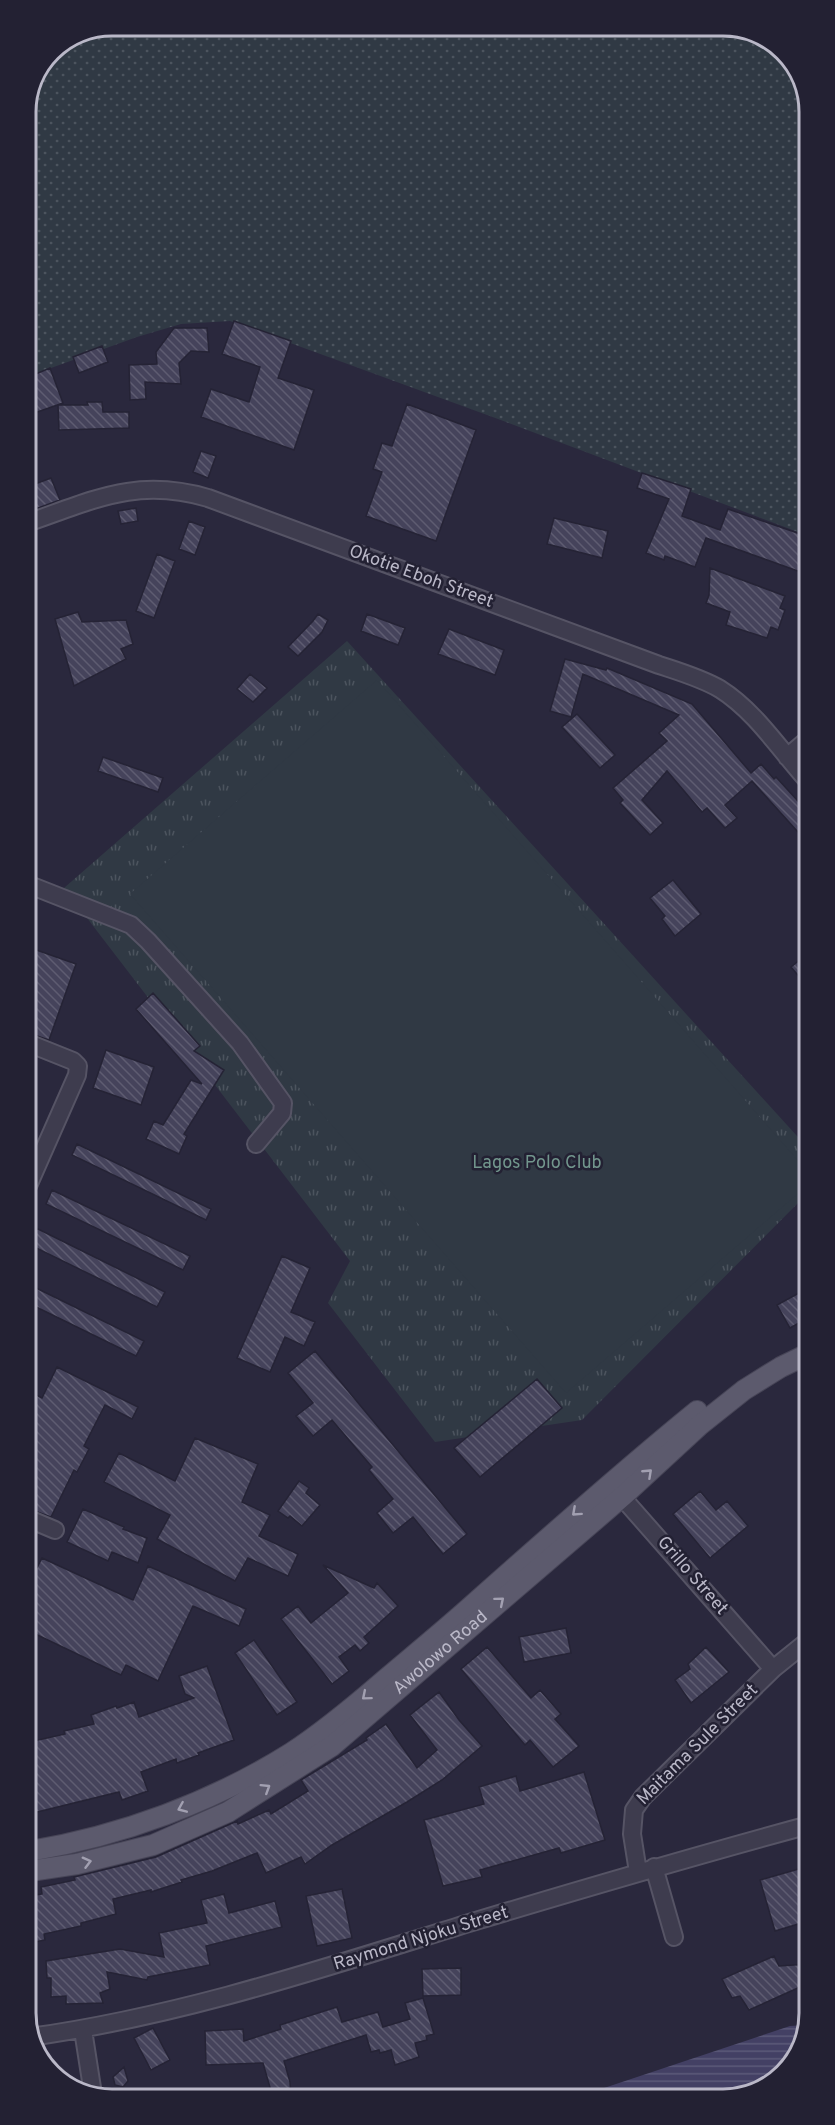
<svg xmlns="http://www.w3.org/2000/svg" width="835" height="2125" font-family="Overpass,sans-serif">
<defs>
<pattern id="grass-dots" width="8" height="8" patternUnits="userSpaceOnUse" patternTransform="scale(1.5)"><rect width="8" height="8" fill="#303944"/><path d="M2 2h.1M6 6h.1" fill="none" stroke="#4c545e" stroke-width="1.8" stroke-linecap="round"/></pattern>
<pattern id="park-tufts" width="24" height="20" patternUnits="userSpaceOnUse" patternTransform="scale(1.5)"><rect width="24" height="20" fill="#303944"/><path d="M3 7l-1-3M5 7V3M7 7l1-3M15 17l-1-3M17 17v-4M19 17l1-3" fill="none" stroke="#4c545e"/></pattern>
<pattern id="water-rules" width="6" height="5" patternUnits="userSpaceOnUse" patternTransform="scale(1.5)"><rect width="6" height="5" fill="#434064"/><path d="M0 2.5h6" fill="none" stroke="#5c5a79"/></pattern>
<pattern id="building-back-hatch" width="6" height="6" patternUnits="userSpaceOnUse" patternTransform="scale(1.5)"><rect width="6" height="6" fill="#45435b"/><path d="M-1 5l2 2M0 0l6 6M5-1l2 2" fill="none" stroke="#5e5c71"/></pattern>
</defs>
<rect width="100%" height="100%" fill="#2a283d"/>
<path fill="url(#grass-dots)" d="M112,26H729L776,44L805,85L806,535L498,419L230,321L181,324L137,337L26,377V107L51,51Z"/>
<path fill="url(#park-tufts)" d="M347,641L807,1147L808,1193L582,1420L435,1442L328,1303L350,1261L64,888Z"/>
<path fill="#303944" d="M377,680L808,1172V1185L566,1393L130,894Z"/>
<path fill="url(#water-rules)" d="M806,2025L792,2065L750,2095L580,2096L790,2026Z"/>
<path fill="url(#building-back-hatch)" stroke="#252335" stroke-width="1.5" d="M234,321L291,341L278,378L314,390L294,450L201,417L211,389L249,402L260,367L222,354Z
M174,328H207L209,352L191,351L179,363L181,384L145,382L146,399L130,400L129,365L157,364L156,352Z
M102,346L108,362L79,373L73,357Z
M50,368L63,403L26,416V378Z
M87,402H102L103,412H129V428L59,430L58,405H88Z
M407,404L476,430L436,541L366,516L382,472L373,469L382,443L392,446Z
M201,451L216,456L208,478L193,472Z
M642,473L691,489L682,516L720,530L728,509L806,536V574L706,538L695,567L665,556L664,560L646,553L669,499L637,488Z
M51,478L60,500L27,512V487Z
M136,508L138,521L121,524L118,511Z
M554,518L608,531L602,558L547,544Z
M189,521L205,527L195,555L179,549Z
M157,554L175,561L154,618L136,611Z
M710,568L785,596L780,608L785,610L778,630L771,627L767,638L726,625L730,612L706,603L709,595Z
M78,612L82,622L126,620L133,644L121,649L126,659L74,686L55,619Z
M318,614L328,620L322,632L298,656L288,647L313,621Z
M367,614L405,628L398,645L361,631Z
M449,629L504,650L495,675L438,654Z
M565,659L606,670L607,668L692,704L751,773L761,764L774,779L776,777L807,811V842L752,781L725,805L737,818L725,828L707,808L702,812L667,771L642,800L663,823L650,835L620,803L623,800L613,788L667,741L659,733L679,715L583,674L571,717L550,711Z
M250,674L267,688L253,702L237,689Z
M577,714L615,755L600,768L562,727Z
M103,757L163,778L158,792L98,771Z
M673,880L701,914L675,936L662,919L665,916L650,898Z
M28,947L76,964L49,1040L28,1033Z
M807,954V986L791,967Z
M153,993L200,1046L194,1051L224,1070L184,1134L187,1136L179,1154L146,1139L154,1121L163,1125L191,1080L202,1084L136,1009Z
M106,1050L154,1067L141,1105L93,1088Z
M77,1144L211,1209L206,1220L72,1155Z
M52,1190L190,1256L183,1270L46,1204Z
M36,1228L165,1292L157,1307L28,1244Z
M282,1256L310,1268L291,1312L315,1322L304,1346L285,1337L270,1372L237,1358Z
M28,1284L144,1341L136,1356L28,1303Z
M808,1288V1318L790,1328L777,1305Z
M315,1351L467,1534L443,1554L413,1517L393,1533L377,1513L393,1499L369,1470L372,1467L332,1420L313,1436L296,1416L313,1403L288,1373Z
M57,1367L138,1407L132,1419L105,1405L84,1446L89,1449L77,1472L74,1470L51,1517L29,1509V1482L35,1470L29,1466V1391L42,1398Z
M537,1379L562,1408L480,1477L454,1448Z
M195,1438L258,1464L242,1502L270,1515L259,1536L298,1554L288,1576L248,1558L235,1581L157,1539L170,1515L104,1482L119,1453L175,1481Z
M299,1481L309,1488L306,1493L320,1505L302,1526L290,1516L288,1518L278,1511Z
M700,1491L716,1510L727,1501L748,1526L710,1558L673,1514Z
M83,1509L124,1527L123,1529L147,1538L138,1563L112,1552L108,1561L67,1542Z
M42,1558L133,1600L148,1566L246,1609L239,1626L193,1606L158,1681L126,1665L121,1675L29,1631V1583Z
M323,1565L374,1588L377,1583L398,1606L364,1637L369,1643L360,1651L355,1645L339,1657L349,1671L332,1684L281,1619L298,1606L311,1623L348,1593Z
M566,1628L571,1653L524,1662L519,1637Z
M254,1640L297,1702L277,1715L235,1653Z
M487,1647L531,1698L540,1690L561,1714L555,1719L579,1746L553,1767L530,1740L525,1745L461,1669Z
M706,1647L729,1672L691,1703L675,1680L690,1669L688,1664Z
M207,1666L234,1740L198,1753L199,1755L177,1763L176,1759L141,1772L148,1791L122,1800L119,1792L29,1814V1742L65,1734L64,1731L94,1724L91,1715L116,1706L117,1708L134,1702L139,1717L194,1698L185,1694L179,1676Z
M439,1692L459,1720L482,1746L442,1780L407,1802L332,1845L305,1864L301,1857L266,1873L257,1853L212,1871L181,1880L182,1882L151,1892V1890L113,1899L116,1914L81,1923V1926L44,1934L45,1940L30,1943V1896L42,1894L41,1887L75,1880L74,1877L156,1857L237,1821L238,1824L269,1810L271,1814L308,1791L301,1780L367,1740L366,1738L386,1724L417,1768L437,1750L410,1715Z
M584,1772L605,1840L561,1853L559,1848L480,1870L482,1877L443,1886L424,1820L484,1804L479,1787L516,1776L520,1791Z
M809,1866V1909L801,1911L805,1922L775,1931L760,1880Z
M342,1889L352,1938L317,1946L306,1896Z
M224,1894L229,1913L275,1901L282,1927L206,1946L210,1965L148,1977L147,1980L107,1972L110,1989L100,1993L103,2003L66,2004V1996L51,1997V1978H47L46,1961L120,1949L164,1957L159,1933L207,1923L201,1900Z
M774,1956L779,1966L809,1964V1983L749,2010L740,1996L732,1998L722,1979Z
M461,1968V1995L423,1996L422,1969Z
M423,1998L434,2034L426,2036L427,2040L415,2043L419,2057L395,2065L391,2050L380,2053L379,2050L371,2052L366,2035L284,2061L290,2082L291,2098H273L263,2063L206,2065L205,2031L243,2029L244,2041L281,2029L280,2025L337,2007L342,2022L378,2012L383,2027L410,2019L405,2003Z
M153,2028L170,2060L151,2070L134,2038Z
M124,2067L128,2081L123,2087L115,2085L113,2077Z"/>
<g fill="none" stroke-linecap="round" stroke-linejoin="round">
<g stroke="#565465" stroke-width="20">
<path id="minor" d="M27,523C94,500 136,477 208,498L659,665C680,672 701,678 720,689C755,711 780,750 807,780
M787,757L807,740
M27,884L131,925L148,941L240,1043L283,1103L282,1113L256,1144
M28,1043L73,1061L78,1066L77,1075L28,1186
M614,1488L773,1669
M29,1519L55,1530
M654,1867L674,1937
M638,1872L632,1834L634,1810L643,1797L773,1669L809,1640
M83,2030L93,2094
M30,2037C181,2016 324,1968 469,1923C582,1889 695,1856 809,1825"/>
</g>
<g stroke="#474557" stroke-width="22">
<g id="major">
<path d="M30,1851C121,1836 213,1802 291,1753C323,1732 352,1708 381,1683C413,1656 446,1629 477,1601C550,1536 622,1472 697,1411"/>
<path id="s1" d="M30,1871L77,1864L153,1845L228,1812L332,1746L623,1496L700,1425L744,1390L781,1367L808,1354"/>
</g>
</g>
<use href="#minor" stroke="#3e3c4e" stroke-width="16"/>
<use href="#major" stroke="#5c5a6d" stroke-width="20"/>
</g>
<defs><path id="oneway-chevron" d="M-2-3.5L2.5 0L-2 3.5" fill="none" stroke-width="1.6" stroke-linecap="round" stroke-linejoin="round" transform="scale(1.5)"/></defs>
<g stroke="#a2a0b1">
<use href="#oneway-chevron" transform="translate(648 1473) rotate(-43)"/>
<use href="#oneway-chevron" transform="translate(576 1512) rotate(138)"/>
<use href="#oneway-chevron" transform="translate(500 1601) rotate(-40)"/>
<use href="#oneway-chevron" transform="translate(366 1696) rotate(140)"/>
<use href="#oneway-chevron" transform="translate(266 1788) rotate(-32)"/>
<use href="#oneway-chevron" transform="translate(182 1808) rotate(157)"/>
<use href="#oneway-chevron" transform="translate(87 1862) rotate(-15)"/>
</g>
<g text-anchor="middle" dominant-baseline="central" stroke-width="5" stroke-linejoin="round" paint-order="stroke">
<g font-size="18" fill="#bab8c8" stroke="#232133">
<text transform="translate(421 577) rotate(20)">Okotie Eboh Street</text>
<text transform="translate(692 1576) rotate(49)">Grillo Street</text>
<text stroke="none"><textPath href="#s1" startOffset="474">Awolowo Road</textPath></text>
<text transform="translate(698 1745) rotate(-45)">Maitama Sule Street</text>
<text transform="translate(421 1939) rotate(-17)">Raymond Njoku Street</text>
</g>
<g font-size="18" fill="#72968d" stroke="#232133">
<text x="537" y="1163">Lagos Polo Club</text>
</g>
</g>
<path d="M0 0H835V2125H0ZM112 36H723A76 76 0 0 1 799 112V2013A76 76 0 0 1 723 2089H112A76 76 0 0 1 36 2013V112A76 76 0 0 1 112 36Z" fill="#232133" fill-rule="evenodd"/>
<path fill="none" stroke="#bab8c8" stroke-width="3" d="M112 36H723A76 76 0 0 1 799 112V2013A76 76 0 0 1 723 2089H112A76 76 0 0 1 36 2013V112A76 76 0 0 1 112 36Z"/>
</svg>
